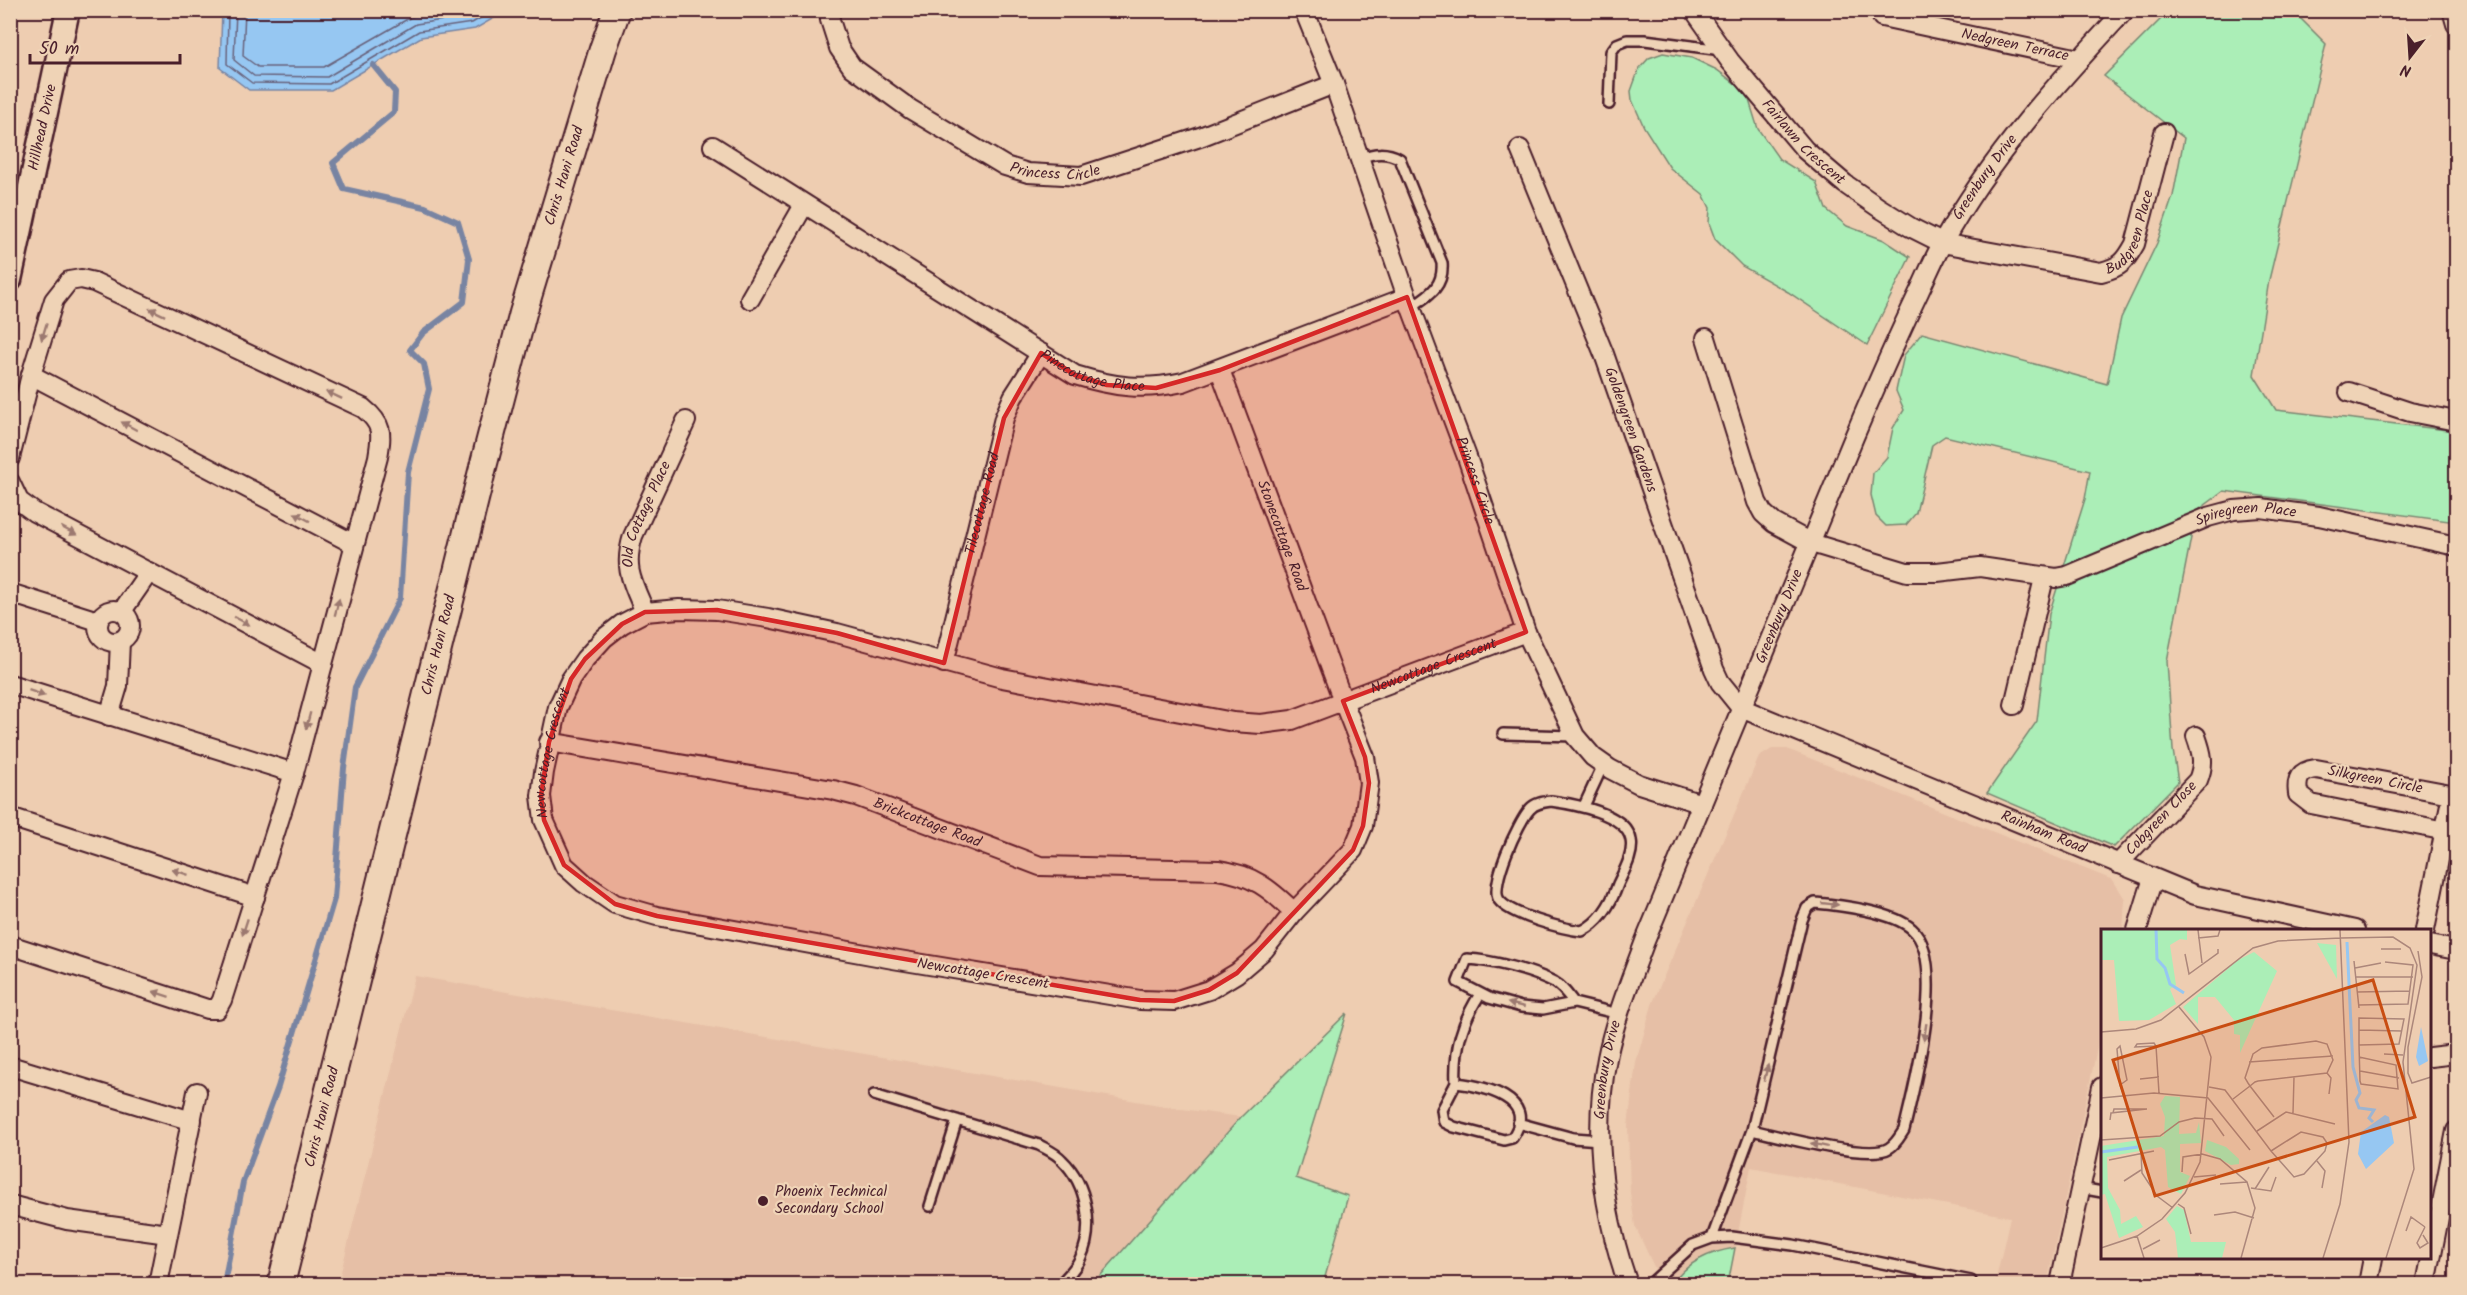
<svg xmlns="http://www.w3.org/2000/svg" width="2467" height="1295" font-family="Kalam,sans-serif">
<rect width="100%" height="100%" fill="#eecdb1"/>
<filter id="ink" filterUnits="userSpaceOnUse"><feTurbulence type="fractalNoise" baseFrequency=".0167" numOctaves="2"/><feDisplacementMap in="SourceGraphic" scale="12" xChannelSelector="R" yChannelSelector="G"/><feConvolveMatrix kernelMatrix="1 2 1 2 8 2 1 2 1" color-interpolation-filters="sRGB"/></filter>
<g filter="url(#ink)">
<path fill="#e6bfa6" d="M1772,749H1787L2113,880L2125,899L2123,930H2102V1025L2047,1284H1995L2010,1217L1751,1167L1735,1248L1720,1250L1682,1272L1672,1284H1662L1635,1226L1630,1193L1628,1126L1636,1062L1652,1005L1664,976L1759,757Z
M415,976L1182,1109L1241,1117L1093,1284H338Z"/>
<path fill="#abeeb7" stroke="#7a8671" stroke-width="1.5" d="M2169,11H2293L2326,44L2269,280L2254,375L2276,410L2456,431V522L2224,491L2196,512L2167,661L2173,750L2178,782L2114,847L1987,793L2037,721L2049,614L2085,499L2090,471L1945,436L1932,445L1916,513L1906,525L1886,526L1876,516L1871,495L1873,473L1887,457L1893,428L1904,410L1896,391L1904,355L1922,333L2107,384L2121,318L2157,243L2173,196L2184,138L2104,76Z
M1663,53L1692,58L1717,70L1741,88L1749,100L1758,129L1779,159L1816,182L1826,209L1847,226L1884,240L1910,257L1867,345L1788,292L1742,266L1715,239L1709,223L1710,208L1703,194L1670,168L1644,127L1632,100L1631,91L1639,69L1649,58Z
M1347,1013L1296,1178L1348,1196L1323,1284H1093L1241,1117Z
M1735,1248L1728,1284H1672C1688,1262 1708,1252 1735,1248Z"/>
<path fill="#96c7f2" stroke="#7884a2" stroke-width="1.5" d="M222,11V10L506,11L475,29L421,37L331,90H249L220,68Z"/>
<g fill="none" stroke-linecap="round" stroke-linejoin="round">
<path stroke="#68627b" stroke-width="1.5" d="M228,10L227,64L252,83L329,84L419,31L472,23L494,10
M236,10L234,60L254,76L327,77L416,24L470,16L479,10
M245,10L243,56L258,67H324L411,17L444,10"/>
<path stroke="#7884a2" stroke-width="6" d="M224,1284L243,1182L278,1087L334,899L344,768L355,687L400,598L408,472L429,389L424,364L410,350L423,333L464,302L469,259L458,222L425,207L344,189L333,163L394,112L395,92L373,65"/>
<g stroke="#4a1f2b" stroke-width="14">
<path id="service" d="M1609,104L1611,52L1617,44L1627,40H1645L1722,50
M1360,158C1374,153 1386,151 1400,159L1442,263C1444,287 1429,295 1411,307
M1503,734L1575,736
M1551,801C1573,804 1626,813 1631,840C1634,854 1624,871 1618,884C1611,904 1600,922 1582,931C1563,929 1510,915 1499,900C1489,886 1518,822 1530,809C1535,803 1543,802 1551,801Z
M1584,806L1603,765
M1574,1003C1568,995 1563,987 1554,982C1533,971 1491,960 1467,959L1458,982L1489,998L1521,1007L1543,1009L1574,1003L1619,1014
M1456,1083C1482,1086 1540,1098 1512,1138L1504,1140L1454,1127L1444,1122L1442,1110Z
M1456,1083C1454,1049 1462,1022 1480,994
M874,1095L1039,1145C1046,1149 1056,1153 1062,1160C1087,1184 1095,1228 1080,1259C1075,1269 1067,1277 1060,1284
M1518,1123L1573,1138L1600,1140
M2080,1188L2102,1192
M930,1206L957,1120
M1712,1238L1752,1130L1802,920L1807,908L1815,903C1840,905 1894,912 1912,929C1948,960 1914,1088 1904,1130C1900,1136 1896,1144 1889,1148C1870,1161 1777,1136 1752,1130
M1650,1284L1693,1245L1712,1238L1732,1237L1793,1245L1971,1281"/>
</g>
<g stroke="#4a1f2b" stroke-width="22">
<g id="minor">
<path id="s1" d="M830,10V20L839,48L852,67L910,109L1005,166L1028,173L1081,176L1200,137L1334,84"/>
<path id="s2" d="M1304,10L1334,84L1407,297L1467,457L1526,632L1575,736L1593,757L1610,769L1639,784L1702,804"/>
<path id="s3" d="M1694,10L1730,61L1805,150L1845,184L1878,207L1910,227L1942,243L2101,272C2121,267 2125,262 2135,244L2164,133"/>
<path d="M2452,10L2456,24"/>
<path id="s4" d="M1882,17L2079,59"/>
<path id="s5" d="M713,146L1075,375C1114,387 1142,391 1183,382L1407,297"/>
<path id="s6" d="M1520,149L1604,354L1714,669L1720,682L1741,708L2195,895L2355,930"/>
<path d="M750,299L804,205"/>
<path id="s7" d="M1706,338L1757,502L1763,513L1774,523L1811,543L1907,572H1937L1980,567L2056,578L2067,576L2208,517L2234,510L2261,508L2319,516L2456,546"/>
<path id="s8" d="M1220,370L1343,701L1365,757L1369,783L1363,826L1353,850L1294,912L1264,950L1237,973L1209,990L1174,1001L1140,1000L893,959L657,916L615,904L584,883L564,865L544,820L541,796L544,772L558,707L571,679L585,659L604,638L622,624L645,612L679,609L717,610L768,618L837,633L1002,678L1233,722L1261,724L1292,720L1526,632"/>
<path d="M31,375L354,544"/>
<path d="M2349,392L2410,412L2456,421"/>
<path d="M10,458L31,375L54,300L69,281L81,279L94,282L363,408C383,424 382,433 378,457L294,773L222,1000L217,1009H207L10,945"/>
<path d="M10,482L19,501L34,512L323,664"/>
<path d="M10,593L98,621"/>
<circle cx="114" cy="626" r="16"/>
<path d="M122,611L149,572"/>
<path id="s9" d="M645,612C632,582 623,568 633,536L686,421"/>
<path id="s10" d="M944,663L1004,418L1013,397L1041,353"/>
<path d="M10,684L294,773"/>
<path d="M2014,705L2044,578"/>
<path d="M109,716L118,686L120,641"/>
<path id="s11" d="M549,742L833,790L856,796L1040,866L1218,870C1253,875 1269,888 1294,912"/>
<path d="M2456,795L2316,769C2299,771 2296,779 2298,794L2311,804L2456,833"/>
<path d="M10,817L255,897"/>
<path id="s12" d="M2118,864L2198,780C2205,763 2202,753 2196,736"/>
<path d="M2137,930L2153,878"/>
<path d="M2425,930L2452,794"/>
<path d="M2430,945L2456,950"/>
<path d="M2430,1057L2456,1054"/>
<path d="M10,1066L192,1121"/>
<path d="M10,1205L67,1220L168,1234"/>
<path d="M158,1284L197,1092"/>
<path id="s13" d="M1628,1284C1603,1212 1592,1135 1607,1058C1615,1018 1631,979 1645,941L1854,437C1875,388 1896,340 1919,292C1927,275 1934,258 1943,242C1991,156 2058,82 2125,10"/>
<path d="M2060,1284L2102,1087"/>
<path d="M2368,1284L2373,1258"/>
<path d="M2426,1284L2456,1131"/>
</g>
</g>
<g stroke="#4a1f2b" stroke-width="27">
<g id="tertiary">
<path id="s14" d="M10,280L68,10"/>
</g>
</g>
<g stroke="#4a1f2b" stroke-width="30">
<g id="secondary">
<path id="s15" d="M281,1284L483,467L523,313L603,49L617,10"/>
</g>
</g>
<use href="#service" stroke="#efd3b6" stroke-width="9"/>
<use href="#minor" stroke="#efd3b6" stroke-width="18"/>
<use href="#tertiary" stroke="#efd3b6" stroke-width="22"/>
<use href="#secondary" stroke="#efd3b6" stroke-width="26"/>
</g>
<defs><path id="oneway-solid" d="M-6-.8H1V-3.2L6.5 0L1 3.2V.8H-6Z" transform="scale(1.5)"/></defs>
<g fill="#9c7970">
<use href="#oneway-solid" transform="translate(157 312) rotate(-155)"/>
<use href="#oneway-solid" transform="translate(44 332) rotate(107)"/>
<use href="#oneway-solid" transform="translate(334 395) rotate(-155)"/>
<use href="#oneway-solid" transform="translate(129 426) rotate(-152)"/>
<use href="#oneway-solid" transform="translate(302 517) rotate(-152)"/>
<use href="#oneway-solid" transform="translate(69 531) rotate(28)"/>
<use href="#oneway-solid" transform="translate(337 607) rotate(-75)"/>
<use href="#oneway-solid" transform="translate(242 621) rotate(28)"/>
<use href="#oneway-solid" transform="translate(37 693) rotate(19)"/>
<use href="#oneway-solid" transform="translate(308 721) rotate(105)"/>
<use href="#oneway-solid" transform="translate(180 872) rotate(-162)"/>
<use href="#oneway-solid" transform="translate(1830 904) rotate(6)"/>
<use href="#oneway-solid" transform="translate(245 927) rotate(108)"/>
<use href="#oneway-solid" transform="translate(161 994) rotate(-162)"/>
<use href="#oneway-solid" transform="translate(1516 1005) rotate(-167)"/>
<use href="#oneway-solid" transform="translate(1925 1032) rotate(99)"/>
<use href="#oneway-solid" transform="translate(1766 1073) rotate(-76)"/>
<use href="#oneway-solid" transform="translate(1819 1145) rotate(-168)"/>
</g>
</g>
<path fill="#d62828" fill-opacity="0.2" stroke="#d62828" stroke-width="4.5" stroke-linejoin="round" d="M1407,297L1526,632L1343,701L1365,757L1369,783L1363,826L1353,850L1237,973L1209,990L1174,1001L1140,1000L657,916L615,904L564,865L544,820L541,796L549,742L571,679L585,659L622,624L645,612L717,610L837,633L944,663L1004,418L1041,353L1075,375L1107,385L1156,388L1220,370Z"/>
<circle fill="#4a1f2b" stroke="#efd3b6" stroke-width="2" cx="763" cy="1201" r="6"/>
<g text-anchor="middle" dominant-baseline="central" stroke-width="4.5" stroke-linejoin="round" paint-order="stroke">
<g font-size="15" fill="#4a1f2b" stroke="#efd3b6">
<text stroke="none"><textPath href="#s4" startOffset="136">Nedgreen Terrace</textPath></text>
<text stroke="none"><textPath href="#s14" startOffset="156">Hillhead Drive</textPath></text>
<text stroke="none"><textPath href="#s3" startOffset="172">Fairlawn Crescent</textPath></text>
<text stroke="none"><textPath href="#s1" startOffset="296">Princess Circle</textPath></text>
<text stroke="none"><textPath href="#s15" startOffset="1144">Chris Hani Road</textPath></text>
<text stroke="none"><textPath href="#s13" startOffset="1190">Greenbury Drive</textPath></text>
<text stroke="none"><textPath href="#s3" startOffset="560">Budgreen Place</textPath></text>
<text stroke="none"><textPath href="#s5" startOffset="444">Pinecottage Place</textPath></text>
<text stroke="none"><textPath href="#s6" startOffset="302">Goldengreen Gardens</textPath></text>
<text stroke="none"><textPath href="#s2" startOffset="501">Princess Circle</textPath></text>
<text stroke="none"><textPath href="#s10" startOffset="164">Tilecottage Road</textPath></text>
<text stroke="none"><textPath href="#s9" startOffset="104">Old Cottage Place</textPath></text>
<text stroke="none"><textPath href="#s7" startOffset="694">Spiregreen Place</textPath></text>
<text stroke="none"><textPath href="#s8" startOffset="177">Stonecottage Road</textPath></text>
<text stroke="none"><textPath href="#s13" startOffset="704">Greenbury Drive</textPath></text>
<text stroke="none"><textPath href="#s15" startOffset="658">Chris Hani Road</textPath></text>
<text stroke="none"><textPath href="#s8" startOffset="2488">Newcottage Crescent</textPath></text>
<text stroke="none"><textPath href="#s8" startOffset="1498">Newcottage Crescent</textPath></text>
<text transform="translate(2375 780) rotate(11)">Silkgreen Circle</text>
<text stroke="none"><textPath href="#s12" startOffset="63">Cobgreen Close</textPath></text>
<text stroke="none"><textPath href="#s11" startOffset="388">Brickcottage Road</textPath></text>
<text stroke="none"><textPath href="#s6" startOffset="930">Rainham Road</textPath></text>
<text transform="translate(983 974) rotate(9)">Newcottage Crescent</text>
<text stroke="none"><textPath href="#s13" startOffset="218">Greenbury Drive</textPath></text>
<text stroke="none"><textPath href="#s15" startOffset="172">Chris Hani Road</textPath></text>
</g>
<g font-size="15" fill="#4a1f2b" stroke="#efd3b6" text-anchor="start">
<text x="775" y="1192">Phoenix Technical<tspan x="775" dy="17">Secondary School</tspan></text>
</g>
</g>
<g transform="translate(2101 929)">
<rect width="330" height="330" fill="#eecdb1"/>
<path d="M0,1H86V11L79,10L69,16L75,56L69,60L75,75L48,91L18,92L13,31H0ZM216,14L235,16L236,50ZM153,23L176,42L139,124V106L133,105V91L114,68H97V95L82,78L137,31ZM64,167L79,168L78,205L95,204L98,193L100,214L79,215V243L89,247L80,265L67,258L64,221L60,218L6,228L7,259L19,281L20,295L35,287L42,298L18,309L4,265L0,266V217L63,207L64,188L59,175ZM106,211L125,218L138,230V235L130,236L104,222ZM76,277L83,281L90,313H125L121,329H77L74,303L65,290Z" fill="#abeeb7"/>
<path d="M320,98L327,132L318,137L315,128ZM284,186L288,188L293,214L265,240L257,225L260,203Z" fill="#96c7f2"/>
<path fill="none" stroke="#96c7f2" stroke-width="3" d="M55,1L56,30L64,39L69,55L83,64M246,13L252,138L259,164L255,171L258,179L273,181L268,189L272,193M0,223L37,218"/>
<path fill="none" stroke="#ac877b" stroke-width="1.5" d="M97,1L101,34M97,9L117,7L119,1M240,9L292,8L309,19L316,36L302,133L313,240L285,329M280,20H300M317,22L321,48L307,118V144L311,154L330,148M84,25L88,45L117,24V20M253,32L258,79M254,39L280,34M255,48H312M256,63L309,62M257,76L307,75L312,36L284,33M258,101L301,102M0,103L35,100L60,91L152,19L177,12L240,9M53,114L55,117L34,118L36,115ZM258,116L298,115L303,90L258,89V116L259,152L260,155L297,160L295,136L258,128M55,117L58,164M283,125L302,126M148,133L232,127M259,142L298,149M226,144L230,149L228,165M39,150L58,148M19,156L26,151L19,117L16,120L19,156L23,167M108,158L124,161L170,222L193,248L203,245L224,222L226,214L222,208L200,203L170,222M0,169L53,164L107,169L149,221M132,170L149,157L154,153L157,152L226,144L232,131L226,115L215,112L161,119L152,125L144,149L147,154L149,157L173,188M12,184L13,180H46M192,184L193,148M9,191L10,184L46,180M156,202L185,183L234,195M0,211L59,207L78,193L94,189L111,190L123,207M40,223L41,244L56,267L72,279M8,231L53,222M216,232L224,242L221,259M81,243L82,228L101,225L119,230L146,253L154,279L140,329M93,248L115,246M23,252L40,241M119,255L146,253M330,257V279M150,259L170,262L175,248M154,260L168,238M77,275L83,279L90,305M113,286L134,283L153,289M305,302L310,288L324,298M322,306L327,314L319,319L316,314L324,298M36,307L43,329M0,319L36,307L61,290L84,264L99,233L110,128L103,108L78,78M42,320L59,311M222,329L239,275L248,213L239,1"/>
<path fill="#c84d12" fill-opacity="0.15" stroke="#c84d12" stroke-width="3" d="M272,51L314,188L54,267L12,131Z"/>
<rect width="330" height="330" fill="none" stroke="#4a1f2b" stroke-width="3"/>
</g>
<rect width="2467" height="1295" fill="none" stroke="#efd3b6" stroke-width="36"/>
<rect x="18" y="18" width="2431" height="1259" fill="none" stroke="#4a1f2b" stroke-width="2" filter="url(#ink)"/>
<g transform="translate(2410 57) rotate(197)" stroke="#efd3b6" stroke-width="4.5" paint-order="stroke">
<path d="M0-4.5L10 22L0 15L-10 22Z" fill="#4a1f2b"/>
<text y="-9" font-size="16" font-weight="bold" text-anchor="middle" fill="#4a1f2b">N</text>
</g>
<path d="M30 54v9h150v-9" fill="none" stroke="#4a1f2b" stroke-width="3"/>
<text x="39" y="54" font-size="18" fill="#4a1f2b" stroke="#efd3b6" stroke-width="4.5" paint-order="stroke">50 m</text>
</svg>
